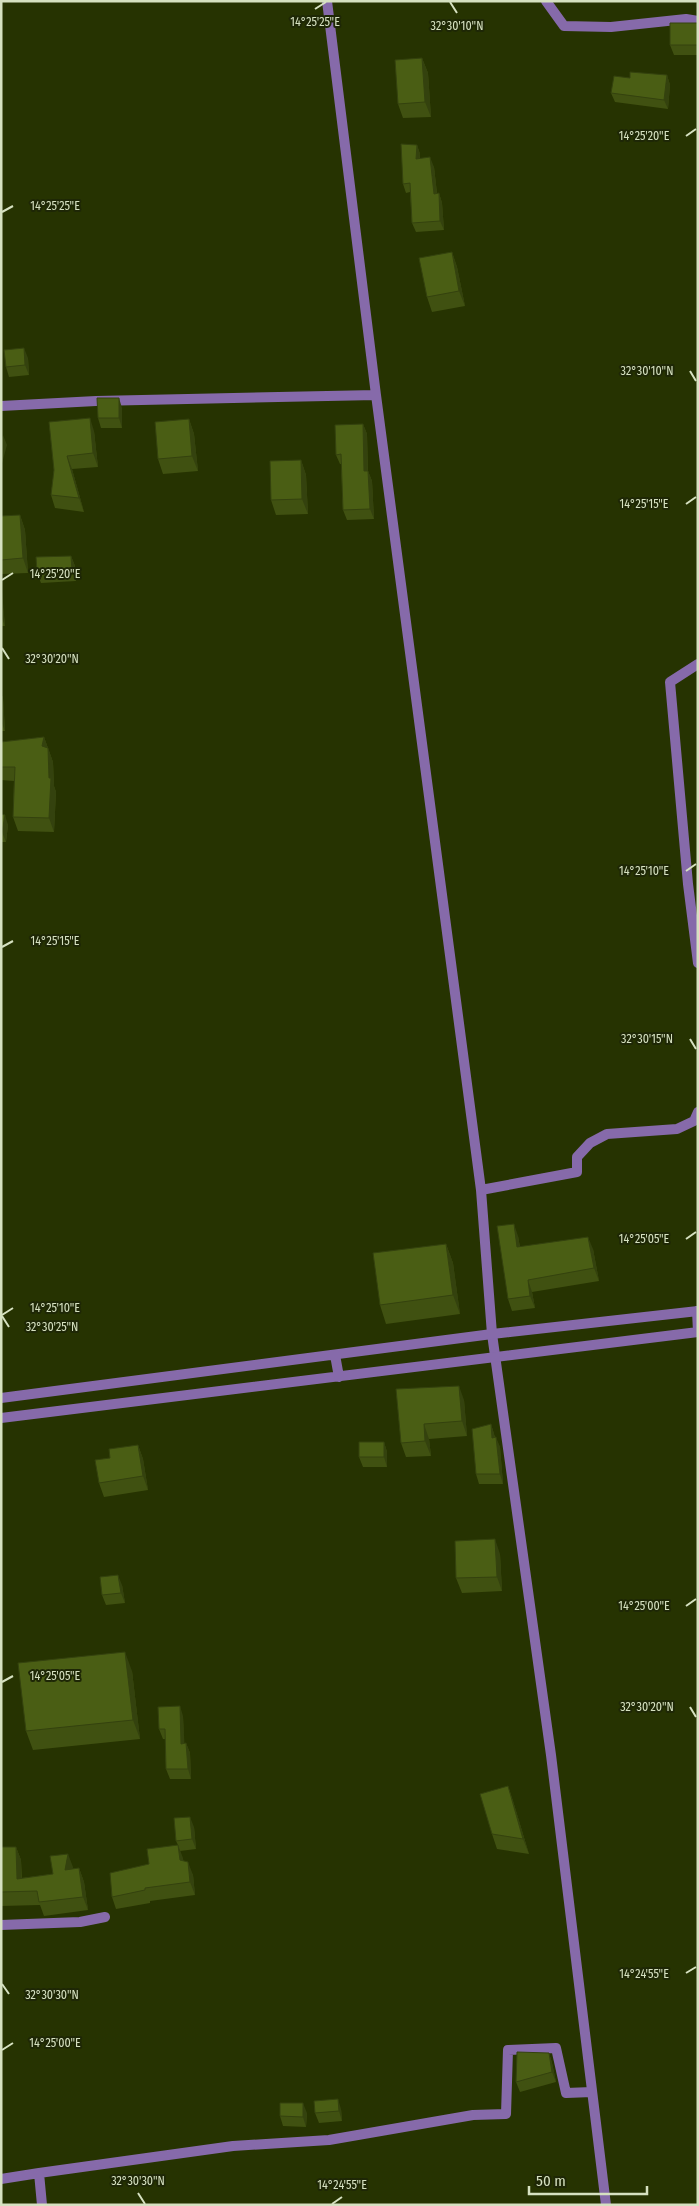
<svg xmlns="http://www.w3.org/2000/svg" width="699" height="2206" font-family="'Fira Sans Condensed',sans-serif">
<rect width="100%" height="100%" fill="#263301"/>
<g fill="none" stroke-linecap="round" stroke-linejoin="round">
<path stroke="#866aaa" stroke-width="10" d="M327,1L376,395L481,1190L492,1334L551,1755L606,2205
M546,1L564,26L611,27L686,19L698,21
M1,406L96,401L376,395
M698,664L670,682L688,884L698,963
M481,1190L577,1172V1157L590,1143L607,1134L677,1129L694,1121L698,1112
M1,1925L80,1922L105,1917
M39,2173L233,2146L329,2140L473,2115L506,2114L508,2050L556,2048L566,2093L592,2092
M1,2179L39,2173L42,2205"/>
<path stroke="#866aaa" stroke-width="10" d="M697,1311L698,1332
M335,1355L339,1377
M1,1398L492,1334L698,1311
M1,1418L698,1332"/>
</g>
<path fill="#405111" d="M698,23V55H674L670,45Z
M422,58L428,73L431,117L403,118L398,104Z
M667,75L670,85L668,109L615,102L611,93L630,78Z
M417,145L420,154V158L434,167L437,193H439L442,203L444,230L416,232L412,223L410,192L406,193L403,184Z
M452,252L457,267L465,306L432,312L427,297Z
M28,358L29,375L9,377L6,367Z
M122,408V428H101L98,418Z
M189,419L194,434L198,471L163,474L158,459Z
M49,422L94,431L98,467L72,469L84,512L55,508L51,495L54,470Z
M363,424L367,434L368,471L372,481L374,519L347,520L343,510L341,464H340L336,455Z
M301,460L306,475L308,514L276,515L271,500Z
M20,515L25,530L28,573L1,574V516Z
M71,556L75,566L76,581L41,583L37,573Z
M1,589L5,626H1Z
M1,693L3,698L5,731H1Z
M44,737L53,762L54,786L56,792L54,832L18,831L13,817L14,781L1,780V742Z
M1,814L8,825L6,842H1Z
M518,1236L520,1247L593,1249L599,1281L532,1292L535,1308L512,1311L508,1299Z
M446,1244L453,1263L460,1314L386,1324L380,1305Z
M396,1389L464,1400L467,1436L429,1439L431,1456L406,1457L401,1443Z
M491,1424L494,1434L495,1437L500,1447L503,1484H479L476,1474Z
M384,1442L387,1452V1467H363L359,1457Z
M138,1445L143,1459L148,1490L104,1497L99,1483L110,1458Z
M500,1554L502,1591L462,1593L456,1578Z
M122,1585L125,1603L106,1605L102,1595Z
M132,1671L140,1739L33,1750L26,1731Z
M183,1716L184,1743H186L190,1753L191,1779H170L166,1769L165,1739H163L159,1729Z
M508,1786L513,1801L529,1854L497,1849L492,1834Z
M194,1827L196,1849L180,1851L183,1861L193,1875L195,1895L150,1901V1903L116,1909L112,1897L149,1864L178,1845L176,1841Z
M1,1847H16L21,1860L22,1878L53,1874L73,1867L72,1869L79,1868L84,1882L88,1910L44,1916L40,1905L1,1906Z
M549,2053L552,2063L556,2082L520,2092L516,2082Z
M341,2109L342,2121L319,2123L315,2113Z
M307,2113L306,2127L283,2126L280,2116Z"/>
<path fill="#34420e" d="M422,58L428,73L431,117L425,102Z
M667,75L670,85L668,109L664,100Z
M417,145L420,154L419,168L416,159Z
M430,157L434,167L438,203L434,194Z
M439,193L442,203L444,230L440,221Z
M452,252L457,267L465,306L459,291Z
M24,348L28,358L29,375L25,365Z
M119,398L122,408V428L119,418Z
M90,418L94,431L98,467L93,453Z
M189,419L194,434L198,471L192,456Z
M363,424L367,434L368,481L364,471Z
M3,435L7,445L1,467V443Z
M67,456L72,469L84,512L79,498Z
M301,460L306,475L308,514L302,499Z
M368,471L372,481L374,519L370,509Z
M20,515L25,530L28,573L23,558Z
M71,556L75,566L76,581L72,571Z
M1,589L2,590L5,626L1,616Z
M1,693L3,698L5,731L1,721Z
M44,737L53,762L54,786L56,792L54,832L49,818V778L42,746Z
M5,815L8,825L6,842L2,832Z
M514,1224L518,1236L522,1260L517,1247Z
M588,1237L593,1249L599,1281L594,1268Z
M446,1244L453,1263L460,1314L453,1295Z
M528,1280L532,1292L535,1308L530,1296Z
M459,1386L464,1400L467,1436L462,1421Z
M424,1424L429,1439L431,1456L425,1441Z
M491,1424L494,1434L496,1447L492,1438Z
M496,1437L500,1447L503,1484L500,1474Z
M384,1442L387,1452V1467L384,1457Z
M138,1445L143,1459L148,1490L143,1476Z
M495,1539L500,1554L502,1591L497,1577Z
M118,1575L122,1585L125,1603L121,1593Z
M125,1652L132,1671L140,1739L133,1720Z
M180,1706L183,1716L185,1754L181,1744Z
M186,1743L190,1753L191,1779L188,1769Z
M508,1786L513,1801L529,1854L523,1839Z
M190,1817L194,1827L196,1849L192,1839Z
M178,1845L183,1858L185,1873L180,1860Z
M16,1847L21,1860L22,1892L17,1879Z
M68,1854L73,1867L70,1883L65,1870Z
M188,1862L193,1875L195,1895L190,1882Z
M79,1868L84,1882L88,1910L83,1897Z
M549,2053L552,2063L556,2082L552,2072Z
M338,2099L341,2109L342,2121L339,2111Z
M303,2103L307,2113L306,2127L303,2117Z"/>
<path fill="#4a5e14" stroke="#34420e" d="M670,23H698V45H670Z
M422,58L425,102L398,104L395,60Z
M630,72L667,75L664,100L611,93L614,76L630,78Z
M401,144L417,145L416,159L430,157L434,194L439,193L440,221L412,223L410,183L403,184Z
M452,252L459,291L427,297L419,258Z
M24,348L25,365L6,367L4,350Z
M97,398H119V418H98Z
M90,418L93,453L67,456L79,498L51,495L54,470L49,422Z
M189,419L192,456L158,459L155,422Z
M363,424L364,471H368L370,509L343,510L341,454L336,455L335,425Z
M301,460L302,499L271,500L270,461Z
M20,515L23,558L1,560V516Z
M71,556L72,571L37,573L36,557Z
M44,737L42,746L48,748L49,778H51L49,818L13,817L15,767H1V742Z
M1,814L5,815L2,832H1Z
M514,1224L517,1247L588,1237L594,1268L528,1280L530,1296L508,1299L497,1226Z
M446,1244L453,1295L380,1305L373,1253Z
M459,1386L462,1421L424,1424L425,1441L401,1443L396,1389Z
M491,1424L492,1438L496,1437L500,1474H476L472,1429Z
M359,1442H384V1457H359Z
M138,1445L143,1476L99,1483L95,1460L110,1458L109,1449Z
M495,1539L497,1577L456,1578L455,1541Z
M118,1575L121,1593L102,1595L100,1577Z
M125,1652L133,1720L26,1731L18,1663Z
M180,1706L181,1744L186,1743L188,1769H166L165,1729H159L158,1707Z
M508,1786L523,1839L492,1834L480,1794Z
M190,1817L192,1839L176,1841L174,1818Z
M178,1845L180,1860L188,1862L190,1882L145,1888V1890L112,1897L110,1873L149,1864L147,1849Z
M1,1847H16L17,1879L53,1874L50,1856L68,1854L65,1870L79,1868L83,1897L39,1902L37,1891L1,1892Z
M517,2052L549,2053L552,2072L516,2082Z
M338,2099L339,2111L315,2113L314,2101Z
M280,2103H303V2117L280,2116Z"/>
<path fill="none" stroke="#d6e1c1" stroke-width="2" d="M450,2L457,13M315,9L326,2M686,136L696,129M2,212L13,206M690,371L696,381M686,504L696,497M2,580L13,573M2,648L9,659M686,871L696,864M2,947L13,941M690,1039L696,1049M686,1239L696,1232M2,1315L13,1308M2,1316L9,1327M686,1606L696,1599M2,1682L13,1676M690,1707L696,1717M686,1973L696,1967M2,1984L9,1994M2,2050L13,2043M138,2193L145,2204M332,2204L342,2197"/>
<g font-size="12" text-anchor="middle" fill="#d6e1c1" stroke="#1e2706" stroke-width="4" stroke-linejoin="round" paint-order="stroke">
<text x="315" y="26">14°25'25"E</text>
<text x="457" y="30">32°30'10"N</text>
<text x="644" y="140">14°25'20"E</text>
<text x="55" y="210">14°25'25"E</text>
<text x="647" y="375">32°30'10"N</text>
<text x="644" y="508">14°25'15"E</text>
<text x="55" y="578">14°25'20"E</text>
<text x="52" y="663">32°30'20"N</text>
<text x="644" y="875">14°25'10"E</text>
<text x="55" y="945">14°25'15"E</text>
<text x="647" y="1043">32°30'15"N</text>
<text x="644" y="1243">14°25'05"E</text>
<text x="55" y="1312">14°25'10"E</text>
<text x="52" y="1331">32°30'25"N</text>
<text x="644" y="1610">14°25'00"E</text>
<text x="55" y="1680">14°25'05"E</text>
<text x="647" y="1711">32°30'20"N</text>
<text x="644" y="1978">14°24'55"E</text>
<text x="52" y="1999">32°30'30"N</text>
<text x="55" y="2047">14°25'00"E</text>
<text x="138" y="2185">32°30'30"N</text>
<text x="342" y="2189">14°24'55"E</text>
</g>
<rect width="699" height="2206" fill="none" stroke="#d6e1c1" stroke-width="5"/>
<path d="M529 2186v8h118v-8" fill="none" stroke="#d6e1c1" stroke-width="2.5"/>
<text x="536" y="2186" font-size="15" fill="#d6e1c1" stroke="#1e2706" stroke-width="4" paint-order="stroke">50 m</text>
</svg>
